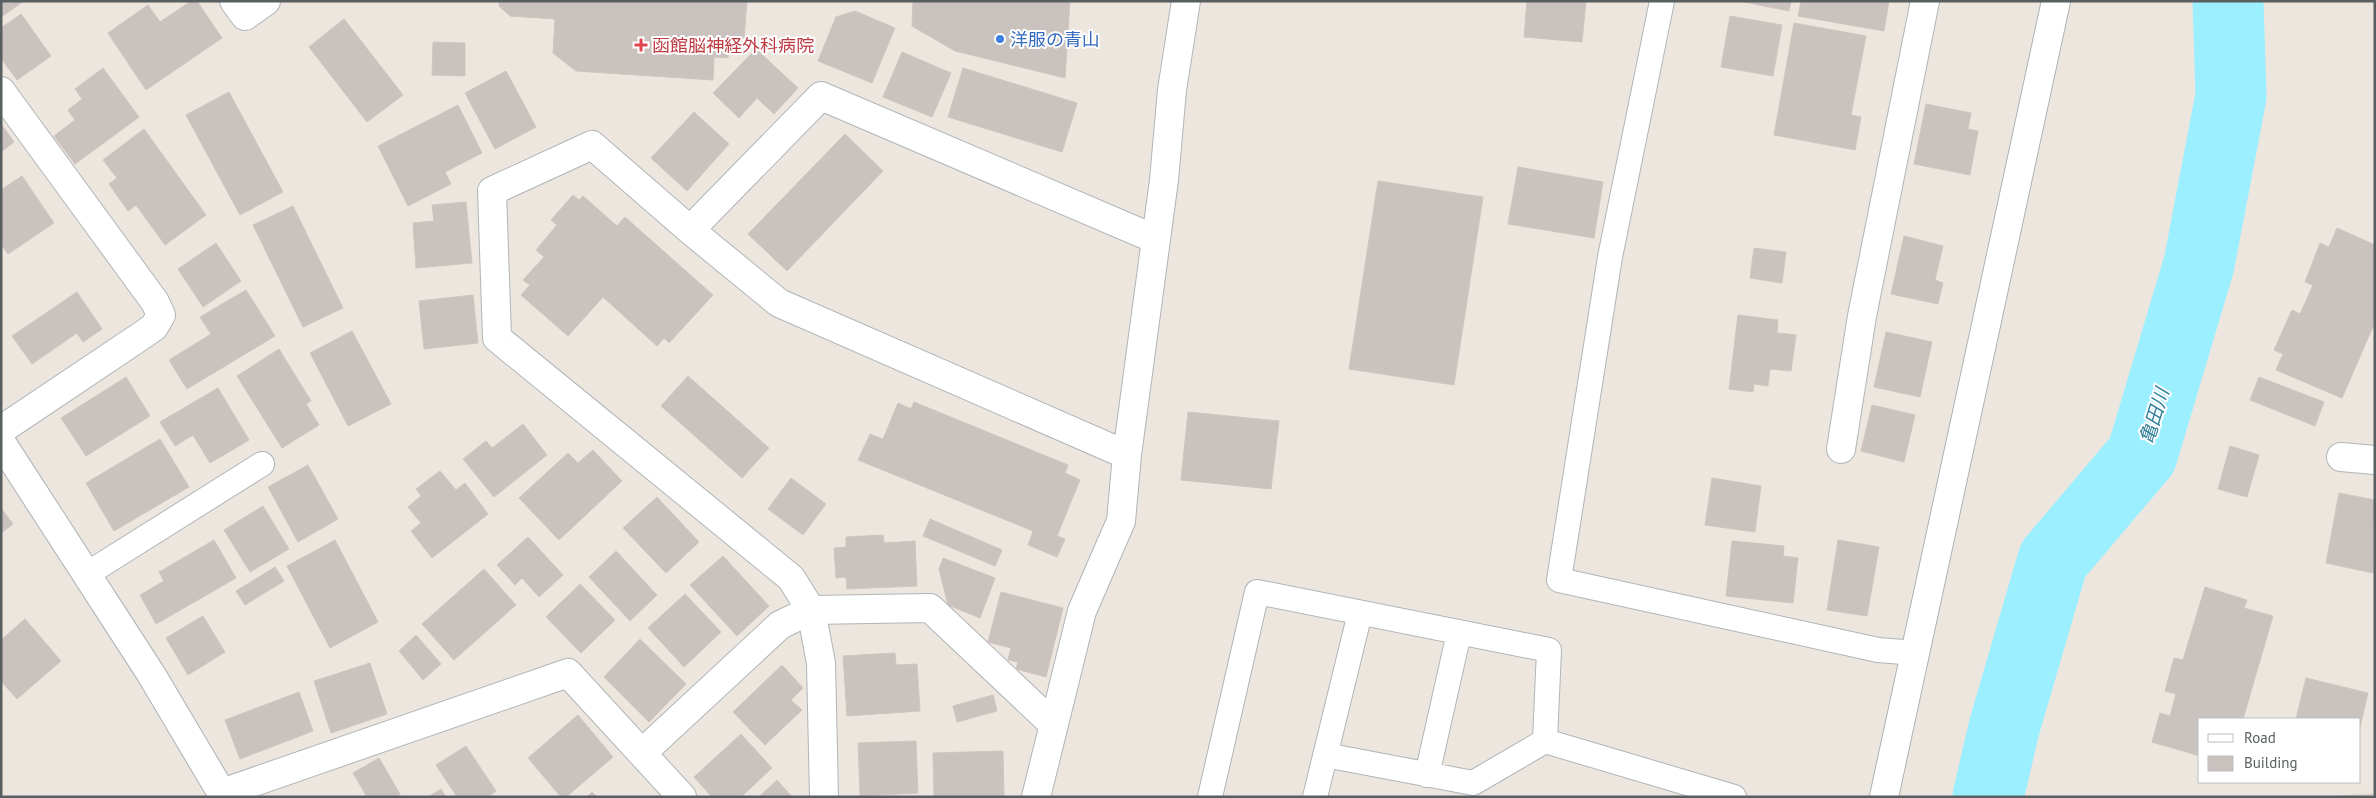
<svg xmlns="http://www.w3.org/2000/svg" width="2376" height="798" font-family="'PT Sans','Noto Sans JP',sans-serif">
<rect width="100%" height="100%" fill="#ece6df"/>
<path fill="#ded7d0" d="M2375,793V797H2319Z"/>
<g fill="none" stroke-linecap="round" stroke-linejoin="round">
<path stroke="#9cefff" stroke-width="71" d="M1988,797L2004,728L2053,560L2142,455L2199,264L2231,96L2228,1"/>
</g>
<path fill="#c9c2be" stroke="#d1c5be" d="M1,1H24L1,17Z
M191,1H197L222,38L146,90L108,33L148,5L160,22Z
M499,1H747L744,38L729,37L728,58L714,57L713,80L576,71L553,53L555,19L510,16L499,6Z
M913,1H1070L1065,78L955,51L912,26Z
M1527,1H1586L1582,42L1524,37Z
M1739,1H1791L1789,11Z
M1801,1H1889L1884,31L1798,16Z
M855,11L895,28L872,83L818,61L836,17Z
M21,14L51,56L17,80L1,58V28Z
M1730,16L1782,25L1773,76L1721,67Z
M344,19L403,95L367,122L309,47Z
M1794,23L1866,36L1851,115L1861,117L1855,150L1774,135Z
M433,42L465,43V76L432,75Z
M756,49L798,88L774,114L757,98L739,118L713,93Z
M902,52L951,73L932,117L883,97Z
M103,68L139,117L75,164L54,136L75,120L68,110L82,99L75,89Z
M963,68L1077,103L1062,152L948,117Z
M506,71L536,127L495,149L465,93Z
M229,92L283,192L240,215L186,115Z
M1926,104L1971,113L1968,129L1978,131L1970,175L1914,164Z
M458,105L482,153L445,172L451,184L408,206L378,146Z
M694,112L729,144L687,191L651,158Z
M1,124L14,142L1,152Z
M144,129L206,215L165,245L136,205L128,211L109,184L117,178L103,160Z
M845,134L883,171L787,271L748,234Z
M1518,167L1603,182L1594,238L1508,224Z
M22,176L54,223L8,254L1,244V190Z
M1378,181L1483,197L1454,385L1349,369Z
M573,195L579,200L583,196L617,226L625,217L713,295L669,343L664,338L657,346L603,297L568,336L521,295L530,285L523,280L544,257L536,250L557,225L551,220Z
M466,202L472,263L416,268L413,223L434,221L432,205Z
M293,206L343,308L303,327L253,225Z
M2337,228L2375,245V322L2342,398L2276,370L2283,354L2274,350L2292,310L2300,314L2313,285L2305,282L2320,243L2329,247Z
M1904,236L1943,246L1935,280L1943,283L1938,304L1891,294Z
M216,243L241,281L203,307L178,269Z
M1754,248L1786,252L1782,283L1750,278Z
M246,290L275,336L187,389L169,360L211,334L200,317Z
M77,292L102,329L83,342L77,333L32,364L12,336Z
M473,295L478,343L424,349L419,301Z
M1738,315L1778,320L1777,333L1796,335L1791,371L1770,369L1768,386L1754,384L1753,392L1729,389Z
M352,331L391,404L348,426L310,353Z
M1886,332L1932,342L1920,397L1874,387Z
M279,349L311,401L306,404L319,425L282,448L237,376Z
M688,376L769,448L742,478L661,406Z
M126,377L150,416L86,456L61,418Z
M2259,377L2324,402L2315,426L2250,400Z
M218,388L249,440L210,463L193,435L175,446L160,422Z
M914,402L1068,465L1065,473L1080,480L1057,536L1065,539L1057,557L1028,545L1033,531L858,460L870,434L883,439L898,403L911,409Z
M1872,405L1915,415L1904,462L1861,451Z
M1188,412L1279,421L1271,489L1181,480Z
M523,424L547,455L494,497L463,459L486,441L492,448Z
M160,439L189,487L114,531L86,483Z
M2230,446L2259,455L2247,497L2218,489Z
M593,450L622,481L559,540L519,498L568,453L578,463Z
M308,465L338,519L298,542L268,487Z
M440,471L456,490L465,483L488,514L432,558L411,531L421,523L408,507L421,496L416,489Z
M791,478L826,504L803,535L768,509Z
M1712,478L1761,486L1755,532L1705,525Z
M2339,493L2375,500L2373,573L2326,563Z
M657,497L699,542L666,573L623,528Z
M263,506L289,549L250,572L224,530Z
M1,508L13,524L1,533Z
M930,519L1002,550L995,566L923,536Z
M883,535L884,543L915,541L917,586L847,589L846,577L836,578L834,548L846,547V537Z
M528,537L563,575L539,597L522,578L515,585L497,565Z
M214,540L236,578L156,624L140,595L164,581L159,572Z
M335,540L378,622L330,648L287,566Z
M1838,540L1879,547L1867,616L1827,610Z
M1732,541L1784,546L1783,556L1798,558L1793,603L1726,596Z
M616,551L657,595L630,621L589,577Z
M723,556L769,606L737,636L690,585Z
M943,558L995,578L980,618L948,605L939,569Z
M275,567L284,581L245,605L236,591Z
M484,569L516,605L454,660L422,624Z
M580,584L615,620L581,653L546,617Z
M2205,587L2247,600L2244,608L2273,616L2243,719H2200V756L2152,742L2160,713L2170,716L2176,694L2165,691L2174,658L2183,660Z
M1001,592L1063,608L1046,677L1016,669L1018,662L1008,660L1011,648L988,642Z
M685,594L721,632L684,667L648,628Z
M203,616L225,652L188,675L166,638Z
M25,619L61,661L17,699L1,681V640Z
M416,635L441,664L423,680L399,651Z
M640,639L686,684L649,722L604,677Z
M895,653L896,665L917,664L920,711L847,716L843,656Z
M370,663L387,714L331,733L314,681Z
M782,665L803,688L791,700L802,710L765,745L733,712Z
M2306,678L2368,693L2360,727V719H2296Z
M299,692L313,731L240,759L225,720Z
M993,695L997,711L957,722L953,706Z
M578,715L613,757L566,797H561L528,758Z
M741,734L772,768L741,797H712L694,777Z
M916,741L918,793L860,796L858,743Z
M466,746L496,791L488,797H457L436,765Z
M1003,751L1004,797H934L933,753Z
M379,758L400,794L396,797H367L353,773Z
M777,780L792,797H759Z
M441,789L446,797H428Z
M592,792L597,797H587Z"/>
<g fill="none" stroke-linecap="round" stroke-linejoin="round">
<g stroke="#b0b5b8" stroke-width="26">
<path id="lane" d="M1662,1L1610,257L1559,580L1878,650L1916,653
M87,574L262,464
M1325,755L1473,783L1545,741
M1427,775L1459,633
M1210,797L1257,592L1549,650L1545,741L1734,797
M1315,797L1360,613"/>
</g>
<g stroke="#b0b5b8" stroke-width="30">
<path id="street" d="M234,1L245,16L266,1
M1,91L155,302L161,315L154,327L141,336L1,430
M690,230L821,96L1155,239
M1841,449L1862,316L1925,1
M2341,457L2375,460
M642,753L780,625L811,610L930,608L1054,725
M222,793L568,673L682,797
M824,797L821,663L811,610L791,578L497,338L492,191L592,145L690,230L779,303L1127,455
M1036,797L1082,611L1121,521L1127,455L1164,180L1172,90L1186,1"/>
</g>
<g stroke="#acb3b6" stroke-width="30">
<path id="secondary" d="M1,442L151,674L224,797
M1884,797L2056,1"/>
</g>
<use href="#lane" stroke="#fff" stroke-width="24"/>
<use href="#street" stroke="#fff" stroke-width="28"/>
<use href="#secondary" stroke="#fff" stroke-width="28"/>
</g>
<circle fill="#3f7fe0" stroke="#fff" stroke-width="2" cx="1000" cy="39" r="5"/>
<path fill="#e0444e" stroke="#fff" stroke-width="2" d="M638.5 37.5h5v5h5v5h-5v5h-5v-5h-5v-5h5z"/>
<g text-anchor="middle" dominant-baseline="central" stroke-width="4" stroke-linejoin="round" paint-order="stroke">
<g font-size="18" fill="#366cbe" stroke="#fff" text-anchor="start">
<text x="1010" y="39">洋服の青山</text>
</g>
<g font-size="18" fill="#be3a42" stroke="#fff" text-anchor="start">
<text x="652" y="45">函館脳神経外科病院</text>
</g>
<g font-size="19" font-style="italic" fill="#317f98" stroke="#fff">
<text transform="translate(2154 416) rotate(-73)">亀田川</text>
</g>
</g>
<rect width="2376" height="798" fill="none" stroke="#585f61" stroke-width="5"/>
<rect x="2198" y="718" width="162" height="65" fill="#ffffff" stroke="#bcbfc0"/>
<rect x="2208" y="734" width="25" height="8" fill="#ffffff" stroke="#bcbfc0"/>
<text x="2244" y="743" font-size="15" fill="#585f61">Road</text>
<rect x="2208" y="756" width="25" height="15" fill="#c9c2be" stroke="#bcbfc0"/>
<text x="2244" y="768" font-size="15" fill="#585f61">Building</text>
</svg>
